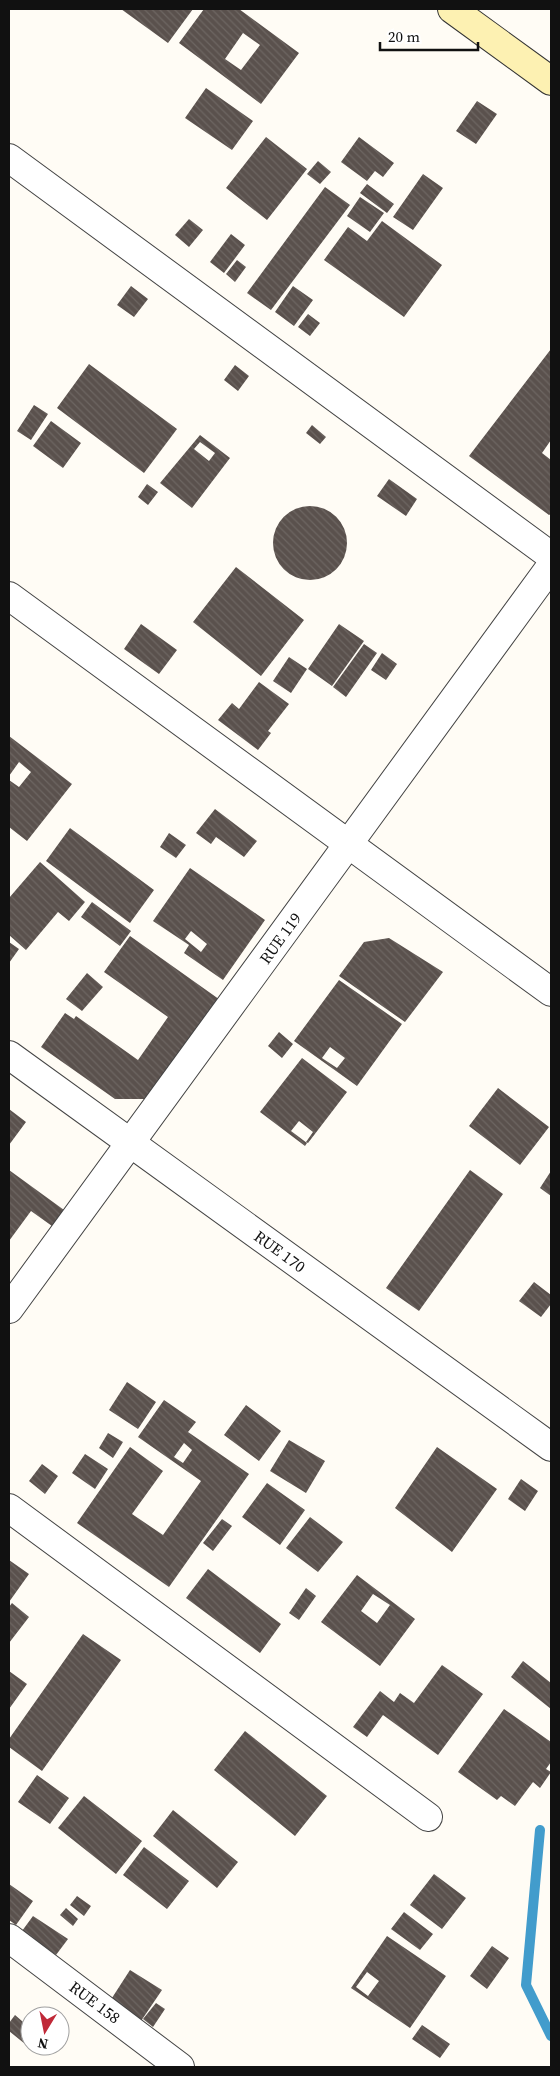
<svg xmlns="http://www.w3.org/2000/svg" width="560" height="2076" font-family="'Source Serif 4',serif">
<defs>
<pattern id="building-back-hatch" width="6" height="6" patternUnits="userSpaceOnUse" patternTransform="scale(1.25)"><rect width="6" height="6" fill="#5a514d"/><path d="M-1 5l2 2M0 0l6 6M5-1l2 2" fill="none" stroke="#6d6662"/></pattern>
</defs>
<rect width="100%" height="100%" fill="#fffcf5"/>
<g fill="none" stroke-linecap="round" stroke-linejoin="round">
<path stroke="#429ccc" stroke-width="10" d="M540,1830L526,1985L551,2036"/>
</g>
<path fill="url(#building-back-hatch)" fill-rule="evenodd" d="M121,9H193L168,43Z
M204,9H239L299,53L261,104L179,43ZM243,33L260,45L241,70L225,59Z
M206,88L253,121L232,150L185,118Z
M477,101L497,114L476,144L456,131Z
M266,137L307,169L267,220L226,188Z
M359,137L394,163L383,177L375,171L367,181L341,162Z
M318,161L331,172L320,184L307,174Z
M423,174L443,188L413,230L393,217Z
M367,184L394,204L387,213L360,193Z
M325,187L350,205L271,310L247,293Z
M360,197L384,213L370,232L347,216Z
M189,219L203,230L189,247L175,235Z
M382,221L442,265L404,317L324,260L348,227L367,241Z
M231,234L245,245L224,273L210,262Z
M237,260L246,267L235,282L226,274Z
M131,286L148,299L134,317L117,305Z
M293,286L313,300L294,326L275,312Z
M308,314L320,323L310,336L298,327Z
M551,349V440L542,453L551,460V514L549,515L469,456Z
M89,364L177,429L144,473L57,408Z
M235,365L249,376L238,391L224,380Z
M34,405L48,414L31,440L17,431Z
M51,421L81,443L63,468L33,446Z
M312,425L326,437L320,444L306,433Z
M200,435L230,458L192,508L160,483ZM200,442L215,453L209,461L194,449Z
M389,479L417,499L406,516L377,496Z
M147,484L158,492L148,505L138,497Z
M273 543a37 37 0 1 1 74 0a37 37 0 1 1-74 0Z
M236,567L304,620L261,676L193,622Z
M141,624L177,650L159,674L124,649Z
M339,624L364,641L332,686L308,669Z
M364,644L377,653L346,697L333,687Z
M382,653L397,664L386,680L371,670Z
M289,657L307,669L291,693L273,681Z
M259,682L289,704L268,731L271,733L258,750L218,720L232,703L239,709Z
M9,736L72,784L27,841L9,827V780L19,787L31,772L19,762L9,776Z
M215,809L257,841L244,857L216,837L211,844L196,833Z
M70,828L154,890L130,923L46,861Z
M169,833L186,845L176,858L160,847Z
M40,862L85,902L69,921L58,912L26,950L9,935V898Z
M190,868L265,920L223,980L184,953L189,945L153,921ZM191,931L207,944L201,952L185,939Z
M92,902L131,931L120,946L81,917Z
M130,936L223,1002L149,1099H115L41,1047L65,1013L74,1019L76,1016L138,1060L168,1017L104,972Z
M389,938L443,972L405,1022L339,976L364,942Z
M9,942L19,949L9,963Z
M87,973L103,987L82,1011L66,999Z
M339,980L402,1024L357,1086L294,1041ZM330,1047L345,1058L337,1068L322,1058Z
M279,1032L293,1044L282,1058L268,1046Z
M302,1058L347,1092L308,1143L306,1142L313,1132L299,1121L291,1131L307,1143L305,1146L260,1112Z
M498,1088L549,1127L520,1165L469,1126Z
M9,1109L26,1122L9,1145Z
M9,1170L64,1210L52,1226L31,1211L9,1241Z
M470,1170L503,1194L419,1311L386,1288Z
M551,1171V1196L540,1188Z
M534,1282L551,1295V1304L541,1317L519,1301Z
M127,1382L156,1402L138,1429L109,1410Z
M164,1400L196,1422L188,1432L249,1474L169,1587L77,1523L130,1447L163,1471L132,1514L163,1535L201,1481L138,1437ZM184,1443L192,1450L183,1463L174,1457Z
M246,1405L281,1431L259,1461L224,1435Z
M108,1433L123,1442L113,1458L99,1448Z
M289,1440L325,1461L306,1493L270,1471Z
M437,1447L497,1489L452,1552L395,1508Z
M85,1454L108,1469L95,1489L72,1473Z
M42,1464L58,1476L45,1494L29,1481Z
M521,1479L538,1491L525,1511L508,1499Z
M267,1483L305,1510L280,1545L242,1517Z
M310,1517L343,1542L318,1572L286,1548Z
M222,1519L232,1526L213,1551L203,1543Z
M9,1560L29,1574L9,1602Z
M208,1569L281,1624L260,1653L186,1598Z
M357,1575L415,1619L380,1666L321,1622ZM373,1594L390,1605L377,1623L361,1611Z
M306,1588L316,1596L299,1620L289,1613Z
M12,1603L29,1617L9,1643V1607Z
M83,1634L121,1660L42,1771L9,1747V1739Z
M523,1661L551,1683V1709L511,1677Z
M442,1665L483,1694L438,1755L383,1715L367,1737L353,1727L380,1691L394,1702L400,1693L414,1703Z
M9,1671L27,1684L9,1709Z
M504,1709L551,1742V1762L546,1769L551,1772L540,1788L533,1782L515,1806L501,1796L497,1800L458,1772Z
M245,1731L327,1796L295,1836L214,1770Z
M37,1775L69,1798L50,1824L18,1802Z
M84,1796L142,1841L116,1874L58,1828Z
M173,1810L238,1862L217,1888L153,1836Z
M144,1847L189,1881L167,1909L123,1875Z
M434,1874L466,1898L442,1929L410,1905Z
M9,1884L33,1901L16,1925L9,1920Z
M77,1896L91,1906L84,1916L70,1905Z
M66,1908L78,1919L73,1926L60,1915Z
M404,1912L433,1934L420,1950L391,1929Z
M33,1916L68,1939L56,1955L22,1931Z
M387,1936L446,1976L410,2028L351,1988ZM367,1972L379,1981L368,1996L356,1987Z
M492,1946L509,1958L487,1989L470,1976Z
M130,1970L162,1990L141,2021L110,2001Z
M156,2003L165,2009L153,2027L143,2019Z
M15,2015L30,2028V2046H32L30,2048L9,2031V2023Z
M422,2025L450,2044L440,2058L412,2039Z"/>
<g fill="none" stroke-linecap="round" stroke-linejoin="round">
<g stroke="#444" stroke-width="30">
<path id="street" d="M9,158L551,556
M9,596L551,992
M9,1055L551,1447
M9,1309L551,566
M9,1508L428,1817
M9,1938L180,2067"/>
</g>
<g stroke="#333" stroke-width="30">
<path id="secondary" d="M452,9L551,81"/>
</g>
<use href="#street" stroke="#fff" stroke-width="28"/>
<use href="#secondary" stroke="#fdf1b2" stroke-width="28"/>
</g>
<g text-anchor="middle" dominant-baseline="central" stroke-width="5" stroke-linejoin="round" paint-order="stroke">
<g font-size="16" fill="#111" stroke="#fff">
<text transform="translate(280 938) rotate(-54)">RUE 119</text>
<text transform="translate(280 1251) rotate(36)">RUE 170</text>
<text transform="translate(95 2002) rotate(37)">RUE 158</text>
</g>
</g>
<rect width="560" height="2076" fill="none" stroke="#111111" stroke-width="20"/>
<g transform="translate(45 2031) rotate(190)"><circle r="24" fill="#ffffff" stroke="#a0a0a0"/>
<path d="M0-4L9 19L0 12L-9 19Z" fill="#c02938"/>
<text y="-8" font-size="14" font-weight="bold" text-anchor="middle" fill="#111111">N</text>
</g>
<path d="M380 42v8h98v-8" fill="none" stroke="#111111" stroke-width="2.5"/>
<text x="388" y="42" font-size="15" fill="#111111" stroke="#ffffff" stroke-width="4" paint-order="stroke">20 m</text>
</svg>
